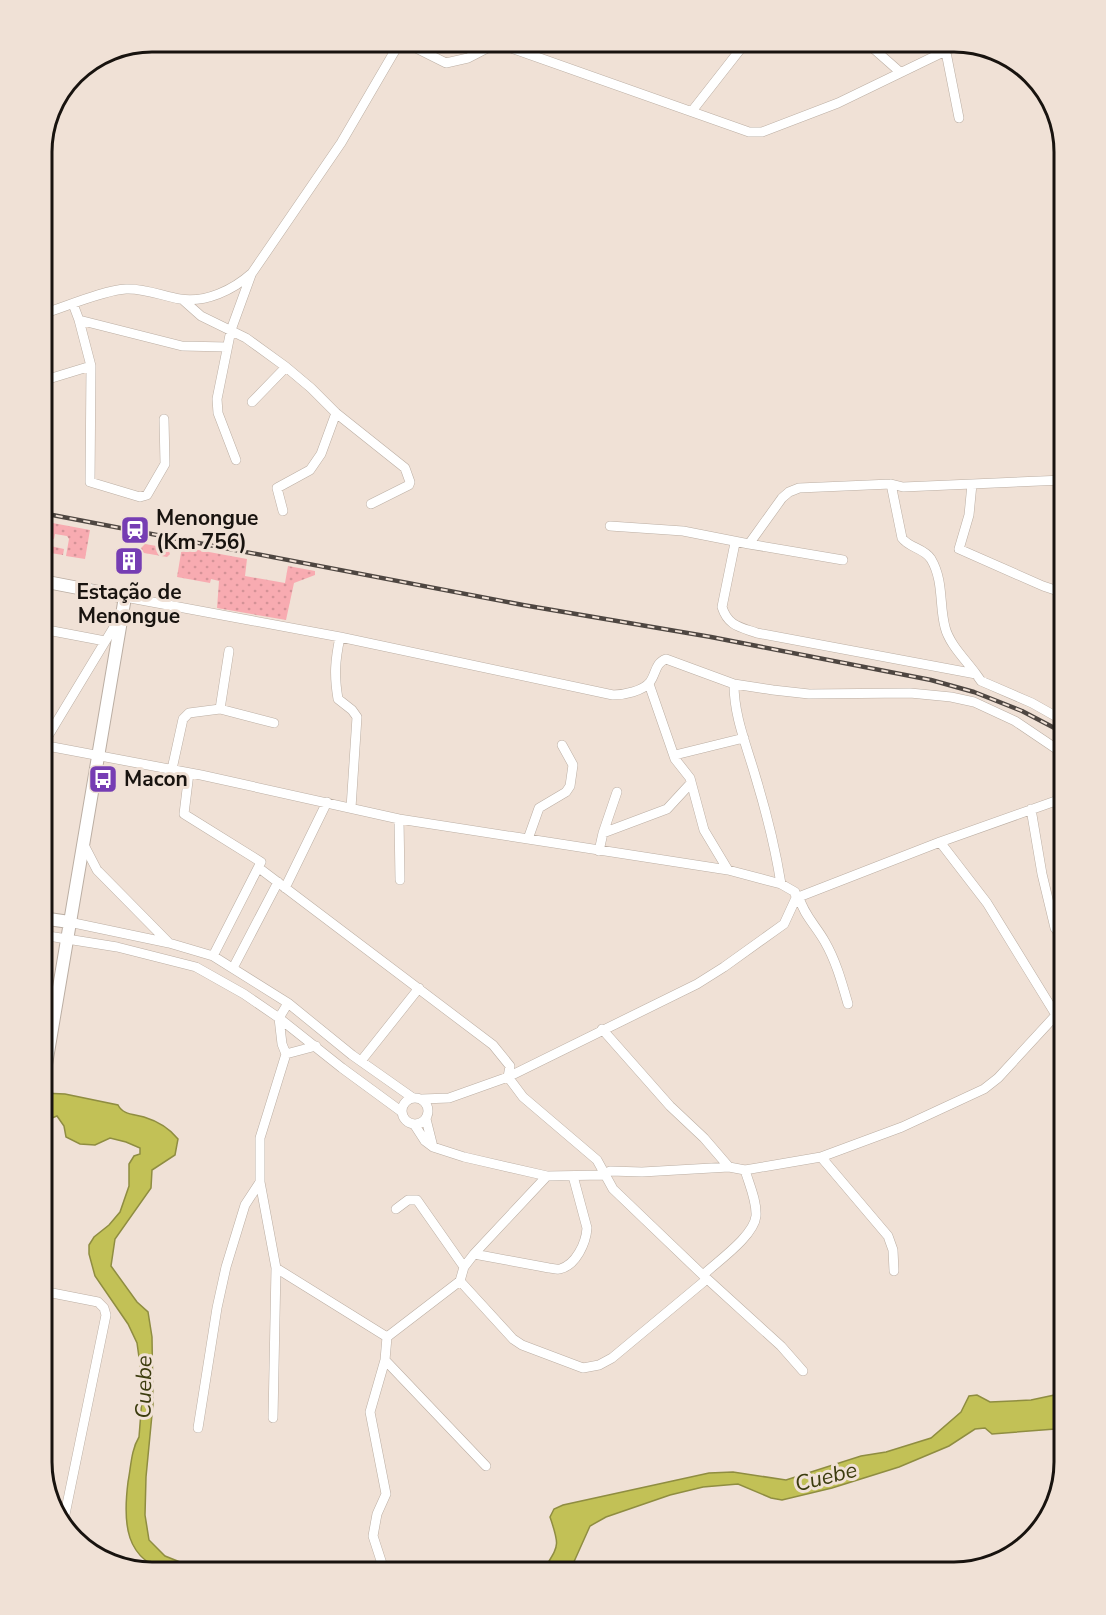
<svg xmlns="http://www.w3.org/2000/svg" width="1106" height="1615" font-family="'Nunito Sans',sans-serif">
<defs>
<pattern id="grass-dots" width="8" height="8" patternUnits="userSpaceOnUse" patternTransform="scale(1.5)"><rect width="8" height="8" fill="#f8abb1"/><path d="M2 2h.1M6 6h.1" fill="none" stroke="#d49297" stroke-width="1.8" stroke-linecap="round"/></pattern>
</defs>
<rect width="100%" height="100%" fill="#f0e1d6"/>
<path fill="url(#grass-dots)" d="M42,521L90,530L85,559L66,556L69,539L67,536L55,534L54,539L48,538L46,545L64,549L63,555L44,552V554Z
M145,544L168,548L170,554L167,557L144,553L141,548Z
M182,547L247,559L245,576L285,583L288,566L315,571V575L294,583L286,620L217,608L219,581L211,579L210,583L177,577Z"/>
<path fill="#c2c156" stroke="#8f8d41" stroke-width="1.5" d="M42,1093L65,1094L118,1105C123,1115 134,1114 144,1117C157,1121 170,1129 178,1139L175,1155L152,1170L151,1188L115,1239L111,1266L137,1302L148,1312L152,1337L153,1404L146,1477L145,1515L149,1540L165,1556L190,1566L199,1573C190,1573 179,1574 171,1572C124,1561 123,1522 128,1482C131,1467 131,1450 139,1437L143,1386L137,1343L128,1324L95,1276L89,1254V1245L94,1237L109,1225L120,1212L129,1186V1164L134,1156L140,1154V1148L126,1142L110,1138L95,1145L80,1144L66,1137L64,1126L57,1116L42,1122Z
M1064,1393V1418L1055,1429L992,1434L985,1428L975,1429L949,1446L899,1467L832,1488L782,1500L771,1498L738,1484L703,1487L670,1495L606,1517L590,1526L573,1564L567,1573H542C558,1545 561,1549 550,1517L554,1509L563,1505L709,1473L733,1472L786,1480L861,1456L886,1452L931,1438L961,1412L969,1396L977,1395L990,1402L1031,1400Z"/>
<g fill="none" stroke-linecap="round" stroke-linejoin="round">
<g stroke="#bbaea3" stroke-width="10">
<path id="minor" d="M404,42L446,63L468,58L499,42
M866,42L900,72
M944,42L959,118
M497,43L749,132H762L838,103L962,43
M692,111L746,42
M183,300L201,316L246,338L286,367L311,388L336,413L405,468L410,482L409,485L371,504
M73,304L79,320L182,346L227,347
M42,314C65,307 104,290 126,289C144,288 163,296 180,299C206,303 233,290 252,273L341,143L400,42
M79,320L91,366L90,482L140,497L147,495L165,464L164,419
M42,381L91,366
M252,402L286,367
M236,460L218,413L217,399L231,330L251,275
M891,484L902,538C909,548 924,548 931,559C944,581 939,605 945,627C949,644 966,660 976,674
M972,484L969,515L959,549L1043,586L1064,593
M283,511L277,488L310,470L321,454L336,413
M610,526L683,531L749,544L782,498L789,492L799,488L891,484L903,487L1064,480
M735,543L722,607C728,626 740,627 757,633L976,674L981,681L1032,703L1064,721
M749,544L843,560
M125,597L340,637L613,695C624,695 643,691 650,682C656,674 655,663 666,659L734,684L773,690L809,694L910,693L951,697L974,702L1015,721L1064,754
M42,629L105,641
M340,637C335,661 334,675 338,699L352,710L357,717L351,808
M649,684L675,759L690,778L704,830L728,870
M734,684C734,716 746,744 755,775C766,811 775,846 781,884
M220,709L229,651
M42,745L201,775L399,819L728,870L781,884L795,892L796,898
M42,746L120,617
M675,755L744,738
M172,769L183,719L189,713L220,709L274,723
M189,773L184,814L261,862L213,956
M1031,809L1042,874L1055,928L1058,932L1064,935
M399,819L400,880
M603,833L667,809L691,783
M528,839L539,808L566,792L570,786L573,765L562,745
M940,842L987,903L1056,1015L1064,1016
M83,843L97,870L169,943
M599,851L603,833L617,792
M259,868L493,1045L510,1066L508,1077L523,1097L597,1160L613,1189L707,1279L612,1358L599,1365L583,1368L522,1345L513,1339L460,1281
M285,888L327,802
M799,897C803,914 817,927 825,942C836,961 842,983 848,1004
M69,922L169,943L213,956L288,1003L352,1055L413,1098
M42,935L117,947L196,967L244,994L279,1018L342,1068L402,1112
M233,968L278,882
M288,1003L279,1018L282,1044L286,1054L260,1138V1182L276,1268L387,1337
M602,1029L670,1106L704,1138L729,1167
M286,1054L316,1046
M361,1061L419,988
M402 1111a13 13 0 1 1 26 0a13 13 0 1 1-26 0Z
M422,1099L449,1098L508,1077L697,984L724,967L784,924L796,898L940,842L1064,798
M426,1119L433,1147
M414,1124L425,1141L433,1147L464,1157L547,1176L604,1175L610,1171L642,1172L729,1167L745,1170L821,1157L902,1127L984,1089L998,1078L1056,1015
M821,1157L888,1236L893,1250L894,1271
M396,1209L408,1200H417L464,1267
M474,1254L549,1268C553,1268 556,1270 560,1269C576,1265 586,1243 587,1228L573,1176
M704,1276L781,1346L803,1371
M705,1278L703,1275C718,1261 754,1236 756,1216C757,1201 749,1184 745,1170
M42,1291L98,1302L104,1308L106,1315L63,1524
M385,1360L486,1466
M273,1418L276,1268
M198,1428L217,1308L226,1267L245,1205L260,1182
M385,1573L373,1536L377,1514L386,1494L370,1412L385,1360L387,1337L460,1281L464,1267L474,1254L547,1176"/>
</g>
<g stroke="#bbaea3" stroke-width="14">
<path id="major" d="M42,918L69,922
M42,1088L125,597L42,581"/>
</g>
<use href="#minor" stroke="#fff" stroke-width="9"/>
<use href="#major" stroke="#fff" stroke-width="12"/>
<g stroke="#4e4641" stroke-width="4.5">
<path id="rail" d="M42,513L523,605L711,637L931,680L974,692L1022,711L1064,733"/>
</g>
<use href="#rail" stroke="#f0e1d6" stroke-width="2" stroke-dasharray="7" stroke-linecap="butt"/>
</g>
<defs>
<g id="station-square" transform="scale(1.5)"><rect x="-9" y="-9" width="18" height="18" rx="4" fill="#763db3" stroke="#f0e1d6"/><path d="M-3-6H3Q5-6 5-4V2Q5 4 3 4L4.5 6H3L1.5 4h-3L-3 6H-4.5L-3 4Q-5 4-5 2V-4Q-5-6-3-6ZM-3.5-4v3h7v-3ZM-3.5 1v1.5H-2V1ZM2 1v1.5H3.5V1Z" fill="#fff"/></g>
<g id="building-square" transform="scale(1.5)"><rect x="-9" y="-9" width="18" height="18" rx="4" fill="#763db3" stroke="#f0e1d6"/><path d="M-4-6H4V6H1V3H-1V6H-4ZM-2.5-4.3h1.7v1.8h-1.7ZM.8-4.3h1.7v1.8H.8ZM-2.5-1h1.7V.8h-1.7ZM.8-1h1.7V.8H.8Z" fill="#fff"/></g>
<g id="bus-square" transform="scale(1.5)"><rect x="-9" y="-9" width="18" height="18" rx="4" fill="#763db3" stroke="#f0e1d6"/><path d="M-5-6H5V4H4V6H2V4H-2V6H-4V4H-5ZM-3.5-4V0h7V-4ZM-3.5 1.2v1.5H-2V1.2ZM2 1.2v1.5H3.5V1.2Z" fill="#fff"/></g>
</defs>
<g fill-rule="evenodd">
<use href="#station-square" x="135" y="530"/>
<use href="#building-square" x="129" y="561"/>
<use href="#bus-square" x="103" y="779"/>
</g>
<g text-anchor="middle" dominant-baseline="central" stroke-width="6" stroke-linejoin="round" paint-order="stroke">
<g font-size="21" font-weight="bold" fill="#18130f" stroke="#f0e1d6" text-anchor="start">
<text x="156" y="518">Menongue<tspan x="156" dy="24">(Km 756)</tspan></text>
<text x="129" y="592" text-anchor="middle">Estação de<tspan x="129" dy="24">Menongue</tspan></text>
<text x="124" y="779">Macon</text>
</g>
<g font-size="22" font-style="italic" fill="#3c3c0e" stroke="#f0e1d6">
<text transform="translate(144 1387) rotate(-89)">Cuebe</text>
<text transform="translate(826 1477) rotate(-14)">Cuebe</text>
</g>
</g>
<path d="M0 0H1106V1615H0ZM152 52H954A100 100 0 0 1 1054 152V1462A100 100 0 0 1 954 1562H152A100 100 0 0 1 52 1462V152A100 100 0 0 1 152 52Z" fill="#f0e1d6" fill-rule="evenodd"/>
<path fill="none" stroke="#18130f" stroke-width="3" d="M152 52H954A100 100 0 0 1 1054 152V1462A100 100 0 0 1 954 1562H152A100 100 0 0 1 52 1462V152A100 100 0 0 1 152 52Z"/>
</svg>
